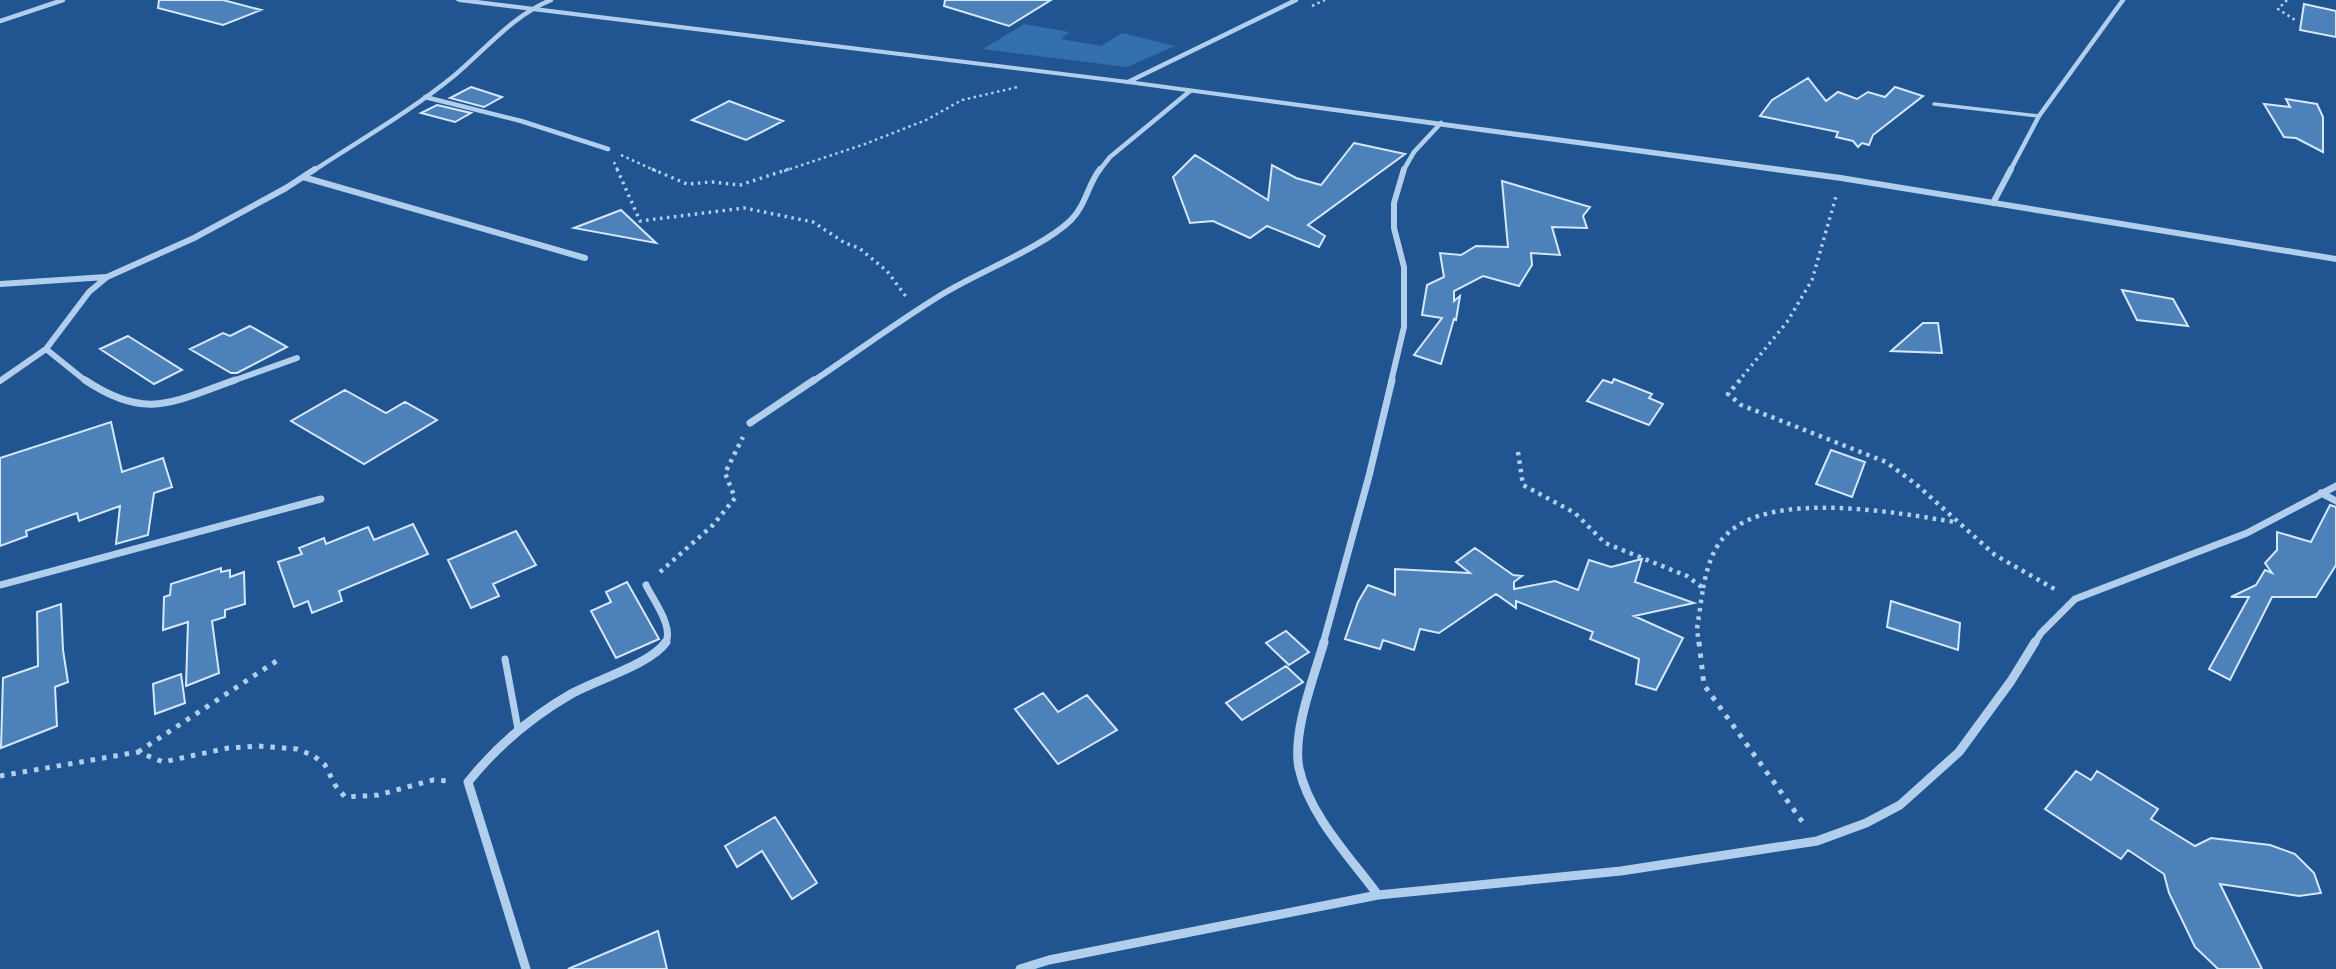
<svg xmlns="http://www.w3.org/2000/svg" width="2336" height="969" font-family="Raleway,sans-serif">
<rect width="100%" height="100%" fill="#205591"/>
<path fill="#346fae" d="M1024,24L1069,32L1061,39L1101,46L1122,33L1175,46L1127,67L983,49Z"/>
<path fill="#4d81b9" stroke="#d6e7f9" stroke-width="2" d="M159,0H223L261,10L223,25L158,8Z
M945,0H1051L1009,26L944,6Z
M2304,4L2336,11V37L2300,30Z
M1808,78L1826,101L1838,92L1857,99L1868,92L1885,97L1895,87L1923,96L1873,135L1869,145L1862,143L1858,147L1853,141L1836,137L1838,132L1760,116L1772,100Z
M471,87L502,97L484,107L450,98Z
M2286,99L2317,104L2323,117V152L2296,138L2284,137L2264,104L2290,107Z
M729,101L783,121L746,140L692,120Z
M437,105L471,113L455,122L421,113Z
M1354,143L1405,154L1308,225L1325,236L1319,247L1267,226L1250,238L1213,221L1190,223L1173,177L1195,155L1268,200L1272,165L1296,178L1321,185Z
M1502,181L1590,207L1583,216L1587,228L1552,227L1560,255L1531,253L1532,265L1519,286L1483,276L1454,291V301L1460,296L1456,320L1454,319L1441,364L1414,355L1442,318L1422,315L1427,285L1444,277L1440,253L1461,255L1476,246L1508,247Z
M621,210L656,243L574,228Z
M2122,290L2173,299L2188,326L2137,320Z
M1923,323H1938L1942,353L1891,351Z
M250,326L287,347L237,373H231L190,349L223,333L230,336Z
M128,336L182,370L154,384L100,349Z
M1614,379L1652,394L1649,398L1663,404L1649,425L1587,401L1603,380L1612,383Z
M345,390L386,413L405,402L437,420L364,464L291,421Z
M111,422L122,472L163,458L172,487L154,493L148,535L116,544L120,506L79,521L77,513L26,531L27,536L0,546V458Z
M1831,450L1865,462L1852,497L1816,484Z
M2330,505L2336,507V565L2316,597H2272L2230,680L2209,669L2249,597H2231L2256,585L2265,570L2272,573L2265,563L2277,550V532L2311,542Z
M413,524L428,554L339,591L342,601L312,613L308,601L294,607L278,562L302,554L299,548L324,538L326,544L368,527L374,540Z
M516,531L536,565L493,584L499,596L471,608L448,560Z
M1475,548L1513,575L1522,576L1514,582V589L1555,581L1578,590L1589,560L1611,567L1642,559L1635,582L1694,603L1634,616L1683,638L1656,690L1636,684L1639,659L1590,639L1593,632L1516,601V608L1496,594L1439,633L1420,629L1414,650L1383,640L1380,649L1345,639L1358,602L1368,585L1395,595V569L1470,573L1456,562Z
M221,568V572L230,570V577L244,572L245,604L225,610V617L212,621L219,673L186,686L188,622L163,630L164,597L170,595L171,584Z
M627,582L659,639L616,658L591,611L611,602L606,592Z
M1891,601L1960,623L1958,650L1887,627Z
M61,604L63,650L68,682L55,687L57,726L1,748L3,678L38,666L37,612Z
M1286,631L1309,652L1289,665L1266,643Z
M1286,666L1303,682L1242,720L1226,703Z
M181,674L185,703L155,714L153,684Z
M1043,693L1058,712L1087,695L1117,730L1058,764L1015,709Z
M2076,771L2091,780L2097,771L2158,809L2151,819L2195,846L2211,838L2270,845L2295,854L2314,873L2321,893L2299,896L2220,884L2262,969H2218L2195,947L2169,893L2164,874L2128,850L2121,859L2045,809Z
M775,817L817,883L792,899L762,851L737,867L725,846Z
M658,931L667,969H568Z"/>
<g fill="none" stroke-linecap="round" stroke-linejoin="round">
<path stroke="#b1ceed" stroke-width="2.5" stroke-dasharray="2.5 3.5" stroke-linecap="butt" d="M2287,0L2278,9L2295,20
M1312,6L1325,0
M621,155L656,171
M614,162L618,171
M784,171L865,144L926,120L962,100L1018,87"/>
<path stroke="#b1ceed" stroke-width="3.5" stroke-dasharray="2.5 4.5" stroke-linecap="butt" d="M617,169L640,221L744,208L813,222L845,243L859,248L887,271L907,298
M652,169L687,184L712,182L740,185L789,169
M1738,382L1787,322L1812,280L1837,193"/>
<path stroke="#b1ceed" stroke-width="4.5" stroke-dasharray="3.5 5" stroke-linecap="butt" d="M1740,380L1728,394L1741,405L1886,462L1917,485L1995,555L2058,591
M1518,452L1523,485L1575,513L1605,543L1687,576L1703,588L1697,629L1699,644
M660,572L713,525L735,498L725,473L743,437
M1703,588C1707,569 1712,549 1726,535C1771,489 1898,513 1955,522"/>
<path stroke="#b1ceed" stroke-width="5" stroke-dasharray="4.5 7" stroke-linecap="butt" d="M1699,642L1704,685L1804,824
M138,752L278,660
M0,776L138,752L163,762L228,748L258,746L297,749L314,756L325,765L335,785L345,797L378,795L433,780L449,781"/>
<path stroke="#b1ceed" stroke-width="3.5" d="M1934,104L2039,116"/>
<path stroke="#b1ceed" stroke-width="7" d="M505,659L518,729"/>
<path stroke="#b1ceed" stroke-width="4.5" d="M0,21L63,0
M1128,82L1296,0
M425,97L521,121L608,149
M313,171C360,140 411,111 455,75C487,48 512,16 551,0
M1099,171L1110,157L1190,91
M1403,171L1414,152L1441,123
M2010,171L2039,116L2123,0"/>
<path stroke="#b1ceed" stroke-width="6" d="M303,177L585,258
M1993,203L2011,169
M0,284L106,277
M46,349L87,382
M0,381L46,349L89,292L107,277L194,238L286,188L315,169
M230,382L297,358
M812,382C855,353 897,322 941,295C978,272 1042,248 1071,220C1086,205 1088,184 1100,169
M1391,382L1404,327V267L1394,228V203L1404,169"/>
<path stroke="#b1ceed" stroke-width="7" d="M85,380C146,421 173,402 235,380
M750,423L814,380
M2321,493L2336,501
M0,585L321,499
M646,585C653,600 675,628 665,644
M1323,644L1369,476L1392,380
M2034,644L2041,633L2075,599L2247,533L2336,486"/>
<path stroke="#b1ceed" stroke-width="9" d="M1324,642C1314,677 1292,732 1299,768C1309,815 1350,857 1378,895
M526,969L468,782C497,746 531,717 571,694C596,680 651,664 666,642
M1020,969L1049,960L1378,895L1621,871L1817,841L1866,823L1900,805L1959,752L2011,681L2035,642"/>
<path fill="#b1ceed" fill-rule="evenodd" d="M455,0H477L1128,80L1841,175L2336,256V262L1841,181L1128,84L459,2Z"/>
</g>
</svg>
